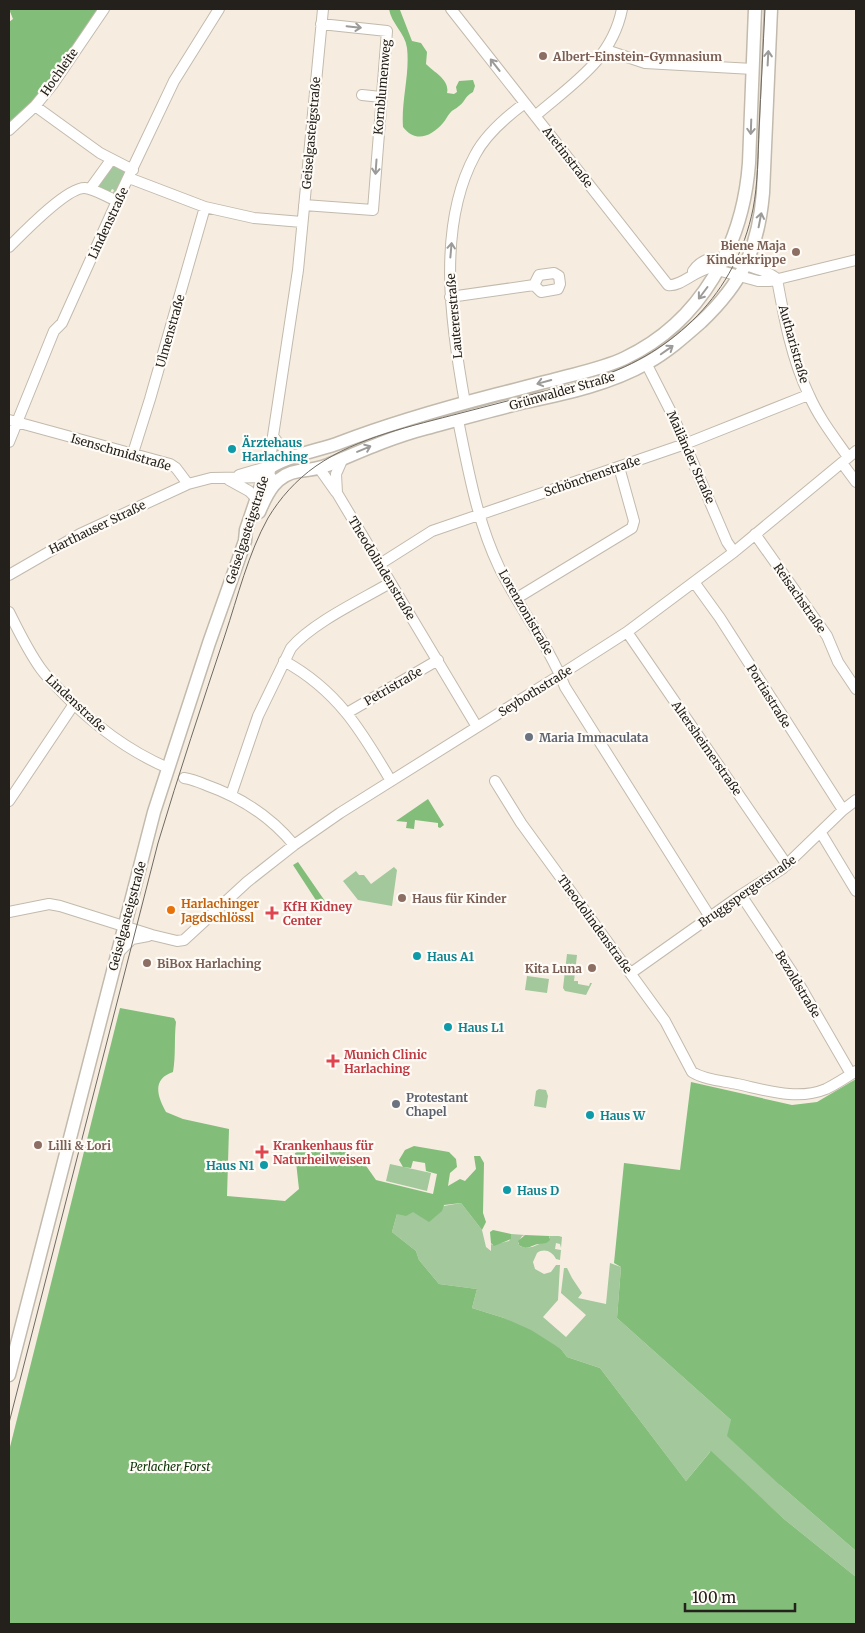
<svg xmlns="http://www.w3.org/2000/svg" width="865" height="1633" font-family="Merriweather,serif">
<rect width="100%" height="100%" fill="#f6ede0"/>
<path fill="#a2c89c" d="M113,165L126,172L115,195H112L114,190L112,189L109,194L98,187Z
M394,867L397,870L392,906L358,900L343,881L356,871L359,875H364L371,884Z
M567,954L577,955L574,981H578V984L589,986L590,983H592L586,995L565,991L563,988Z
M527,976L549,979L547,993L525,990Z
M539,1089L546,1090L548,1096L546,1108L534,1106L536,1091Z
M390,1164L431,1173L427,1191L386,1181Z
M461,1203L482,1230L486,1247L491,1251V1243L492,1245L509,1241L511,1238V1234L525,1235L522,1236L518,1243L520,1246C530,1251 541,1243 550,1238L549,1236H559L562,1237L561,1248L560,1244L556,1243L555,1249L561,1250L560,1260L556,1259C552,1251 544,1248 537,1253L533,1262L535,1269L544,1274L551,1272L556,1265H560L558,1300L543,1317L566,1337L586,1315L561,1293L564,1268H567L572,1278L582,1293L578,1298L606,1304L610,1263L621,1267L617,1318L731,1420L781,1486L856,1551V1577L784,1519L710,1452L686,1481L600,1368L567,1357L561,1349L504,1318L472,1308L477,1289L439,1284L419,1260L416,1251L392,1232L397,1214Z"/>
<path fill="#82bd7a" d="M9,9H101L35,103L9,127V40L10,37L9,36V22L13,19Z
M389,9L400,10L412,41L421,43L427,52L426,64C435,73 450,80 447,93L454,94L457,92L456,87L459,81L473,80L475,86L473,92C463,98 466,101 459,106C456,109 452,110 450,113C447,116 446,120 443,123C431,137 415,143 403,127C401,101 410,74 407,48C405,33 391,23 389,9Z
M428,799L444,825L440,828L438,827V823L415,820L414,829L406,828L407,822L396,821Z
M298,862L327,904L321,908L293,865Z
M120,1008L174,1018L176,1022C174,1039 176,1055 173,1072C152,1079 157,1096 166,1112L183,1119L229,1129L227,1196L285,1201L299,1189L295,1153L315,1142L328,1143L362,1160L376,1180L433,1194L437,1174L426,1171L425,1163L413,1161L411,1168L403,1167L399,1160L405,1150L414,1146L449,1152L456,1159L457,1167L450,1173L448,1186L460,1179L465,1181L476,1169L474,1156H480L484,1163L483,1213L486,1222L482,1230L461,1203L444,1205L442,1211L429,1222L413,1212L406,1216L397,1214L392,1232L416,1251L419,1260L439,1284L477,1289L472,1308L504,1318L531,1330L561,1349L567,1357L600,1368L686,1481L711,1451L784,1519L856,1577V1624H9V1451Z
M856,1079V1551L781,1486L727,1436L731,1420L617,1318L621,1267L614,1263L624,1163L680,1170L691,1082L792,1105L817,1102Z
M493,1230L511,1234V1239L494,1246L491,1243L490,1232Z
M525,1235L549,1236L550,1240C546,1244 545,1243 539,1244C531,1245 527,1251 519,1245L518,1241Z"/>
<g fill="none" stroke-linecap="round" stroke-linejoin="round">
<g stroke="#c2baad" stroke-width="12">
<path id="minor" d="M451,9L668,285C681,287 695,270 710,268L758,281H770L856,260
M606,50L645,63L753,69
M362,95L381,97
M35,106L100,153L133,170
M535,116C572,84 612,60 622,9
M9,130L35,106L53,84L104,9
M129,178L205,207L254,218L302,222
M90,189L111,160
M304,205L373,210L387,31L321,24
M9,247C22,234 67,187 85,188C95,189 107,197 117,201
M693,271C697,265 702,261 709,259C721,257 769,270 777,279
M777,279C784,318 792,360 809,395C819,418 834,437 848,457
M450,297L534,285L541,292L558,289L560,284L559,276L554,273L539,275L534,285
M646,363L673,416L727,542L734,552
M465,403C451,326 436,227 475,155C486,134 506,117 525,103
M9,420L170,464L176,468L188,484
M458,420C468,469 477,521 499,567C519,608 548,644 565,687L710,917
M273,436L278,443L295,457
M9,442L54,331L62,323L117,201L174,81L219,9
M133,453L150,399L205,207
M343,458L336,474L337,493L477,727
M842,463L856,482
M319,468L336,492
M239,475L270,466
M229,480L249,491L256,498
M267,492C271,473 270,455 273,436L298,270L323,9
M755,534L827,636L838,662L856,689
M380,564L432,531L685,444L808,395
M9,575L80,534L188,484L211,478L271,477
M694,582L720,618L843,810
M517,598L632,528L634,521L619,467
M9,612C19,632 28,651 41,669C46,676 53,683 59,689C90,722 126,750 168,768
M627,632L787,865
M284,661C337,690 361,730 391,781
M347,713L438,660
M184,778C191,779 199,782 206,785C240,797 271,817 294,845
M495,781L521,823L665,1021L692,1072C705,1080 723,1081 737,1084C766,1090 797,1101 826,1089C836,1084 847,1077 856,1071
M231,795L258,716L291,648C312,623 361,600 390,583
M9,801L74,704
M821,833L856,891
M741,895L792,972L851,1074
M9,912L49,904L60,906L152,935L177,941L184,940L247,882L294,845L340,813L560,675L627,632L734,552L856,451
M117,954L132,939L148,936
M631,973L741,895L782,869L843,810L856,800"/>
</g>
<g stroke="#c2baad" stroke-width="15">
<path id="major" d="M259,512C267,493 276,474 299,471C309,470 318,469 328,465C361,451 392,437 427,428C460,419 492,410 525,402C567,393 610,384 647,363C667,352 684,337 701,322C742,283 758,250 763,193L771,9
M9,1375L154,812L209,643L245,541L246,530L266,471C277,458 321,450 339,443C391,423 444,408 498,394C516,390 535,384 553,380C578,373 602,369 625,358C701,322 743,245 749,163L755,9"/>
</g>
<use href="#minor" stroke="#fff" stroke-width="10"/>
<use href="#major" stroke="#fff" stroke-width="12"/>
<path stroke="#6f6a62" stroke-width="1" d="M9,1423L158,843C179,773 202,704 225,635C238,596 248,554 268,518C280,498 296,480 316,466C358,437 412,426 461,413C506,401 551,390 596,378C675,352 736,293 753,209C758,183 758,156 759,130C761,89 763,49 765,9"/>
</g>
<defs><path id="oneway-shaft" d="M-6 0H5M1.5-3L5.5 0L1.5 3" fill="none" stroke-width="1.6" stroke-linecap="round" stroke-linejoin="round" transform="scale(1.25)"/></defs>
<g stroke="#9c9b99">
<use href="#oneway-shaft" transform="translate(354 27) rotate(6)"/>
<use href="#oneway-shaft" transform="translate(768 58) rotate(-87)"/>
<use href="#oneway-shaft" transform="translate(495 65) rotate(-128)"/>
<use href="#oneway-shaft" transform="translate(751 127) rotate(92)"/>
<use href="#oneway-shaft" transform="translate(376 167) rotate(94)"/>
<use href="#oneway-shaft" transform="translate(760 220) rotate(-79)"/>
<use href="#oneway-shaft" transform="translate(451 250) rotate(-85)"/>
<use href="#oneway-shaft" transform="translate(703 293) rotate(127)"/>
<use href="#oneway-shaft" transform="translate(667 350) rotate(-35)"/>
<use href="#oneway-shaft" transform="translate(544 382) rotate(165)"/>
<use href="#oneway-shaft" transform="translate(364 449) rotate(-23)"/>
</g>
<g fill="#8d6e63" stroke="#fffbf6" stroke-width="2">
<circle cx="543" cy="56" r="5"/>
<circle cx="796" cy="252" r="5"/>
<circle cx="402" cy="898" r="5"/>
<circle cx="147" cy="963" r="5"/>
<circle cx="592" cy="968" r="5"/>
<circle cx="38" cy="1145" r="5"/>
</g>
<g fill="#0f9aa8" stroke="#fffbf6" stroke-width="2">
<circle cx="232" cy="449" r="5"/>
<circle cx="417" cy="956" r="5"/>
<circle cx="448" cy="1027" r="5"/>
<circle cx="590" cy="1115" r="5"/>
<circle cx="264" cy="1165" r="5"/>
<circle cx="507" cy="1190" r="5"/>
</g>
<g fill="#6b7280" stroke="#fffbf6" stroke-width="2">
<circle cx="529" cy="737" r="5"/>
<circle cx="396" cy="1104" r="5"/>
</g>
<circle fill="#e8710a" stroke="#fffbf6" stroke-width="2" cx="171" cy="910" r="5"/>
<g fill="#e0444e" stroke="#fffbf6" stroke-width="2">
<path d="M269.5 905.5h5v5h5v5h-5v5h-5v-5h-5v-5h5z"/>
<path d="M330.5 1053.5h5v5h5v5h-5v5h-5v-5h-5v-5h5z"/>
<path d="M259.5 1144.5h5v5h5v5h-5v5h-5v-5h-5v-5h5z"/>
</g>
<g text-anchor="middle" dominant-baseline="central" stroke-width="4.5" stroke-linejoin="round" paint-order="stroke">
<g font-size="12" font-weight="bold" fill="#785e54" stroke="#fffbf6" text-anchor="start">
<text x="553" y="56">Albert-Einstein-Gymnasium</text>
<text x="786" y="245" text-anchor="end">Biene Maja<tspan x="786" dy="14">Kinderkrippe</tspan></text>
<text x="412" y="898">Haus für Kinder</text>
<text x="157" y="963">BiBox Harlaching</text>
<text x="582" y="968" text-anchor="end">Kita Luna</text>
<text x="48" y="1145">Lilli &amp; Lori</text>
</g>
<g font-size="12" fill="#24211c" stroke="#fffbf6">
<text transform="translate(59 72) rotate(-55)">Hochleite</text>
<text transform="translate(382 87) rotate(-85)">Kornblumenweg</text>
<text transform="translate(311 133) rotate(-85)">Geiselgasteigstraße</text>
<text transform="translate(568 157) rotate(52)">Aretinstraße</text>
<text transform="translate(108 223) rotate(-65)">Lindenstraße</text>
<text transform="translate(454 316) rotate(-95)">Lautererstraße</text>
<text transform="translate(170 331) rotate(-74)">Ulmenstraße</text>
<text transform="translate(794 344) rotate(74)">Autharistraße</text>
<text transform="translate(562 391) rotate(-16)">Grünwalder Straße</text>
<text transform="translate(121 452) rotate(16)">Isenschmidstraße</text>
<text transform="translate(691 457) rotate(66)">Mailänder Straße</text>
<text transform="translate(592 476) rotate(-19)">Schönchenstraße</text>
<text transform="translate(97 527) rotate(-26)">Harthauser Straße</text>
<text transform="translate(247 530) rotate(-72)">Geiselgasteigstraße</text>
<text transform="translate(382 568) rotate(59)">Theodolindenstraße</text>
<text transform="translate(800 598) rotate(55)">Reisachstraße</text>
<text transform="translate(526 612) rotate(60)">Lorenzonistraße</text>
<text transform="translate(393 686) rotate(-30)">Petristraße</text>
<text transform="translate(535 691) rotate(-32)">Seybothstraße</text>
<text transform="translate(769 696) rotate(58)">Portiastraße</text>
<text transform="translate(76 703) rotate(43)">Lindenstraße</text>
<text transform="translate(707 748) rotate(55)">Altersheimerstraße</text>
<text transform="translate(747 891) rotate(-35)">Bruggspergerstraße</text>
<text transform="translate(127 916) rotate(-75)">Geiselgasteigstraße</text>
<text transform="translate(595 924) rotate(54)">Theodolindenstraße</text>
<text transform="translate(798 984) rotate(59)">Bezoldstraße</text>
</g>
<g font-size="12" font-weight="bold" fill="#0d838f" stroke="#fffbf6" text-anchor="start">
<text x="242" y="442">Ärztehaus<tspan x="242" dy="14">Harlaching</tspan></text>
<text x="427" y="956">Haus A1</text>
<text x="458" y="1027">Haus L1</text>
<text x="600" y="1115">Haus W</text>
<text x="254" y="1165" text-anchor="end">Haus N1</text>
<text x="517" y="1190">Haus D</text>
</g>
<g font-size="12" font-weight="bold" fill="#5b616d" stroke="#fffbf6" text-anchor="start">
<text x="539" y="737">Maria Immaculata</text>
<text x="406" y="1097">Protestant<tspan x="406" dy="14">Chapel</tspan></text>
</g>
<g font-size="12" font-weight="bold" fill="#c56008" stroke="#fffbf6" text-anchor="start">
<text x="181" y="903">Harlachinger<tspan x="181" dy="14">Jagdschlössl</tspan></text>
</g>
<g font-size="12" font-weight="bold" fill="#be3a42" stroke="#fffbf6" text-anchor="start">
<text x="283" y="906">KfH Kidney<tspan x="283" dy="14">Center</tspan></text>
<text x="344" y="1054">Munich Clinic<tspan x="344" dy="14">Harlaching</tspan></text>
<text x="273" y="1145">Krankenhaus für<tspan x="273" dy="14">Naturheilweisen</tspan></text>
</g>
<g font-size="12" font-style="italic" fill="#0a3405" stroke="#fffbf6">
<text x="170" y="1466">Perlacher Forst</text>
</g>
</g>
<rect width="865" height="1633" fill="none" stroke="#24211c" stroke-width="20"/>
<path d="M685 1603v8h110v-8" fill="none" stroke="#24211c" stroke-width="2.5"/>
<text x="692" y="1603" font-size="15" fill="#24211c" stroke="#fffbf6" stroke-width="4" paint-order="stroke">100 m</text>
</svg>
